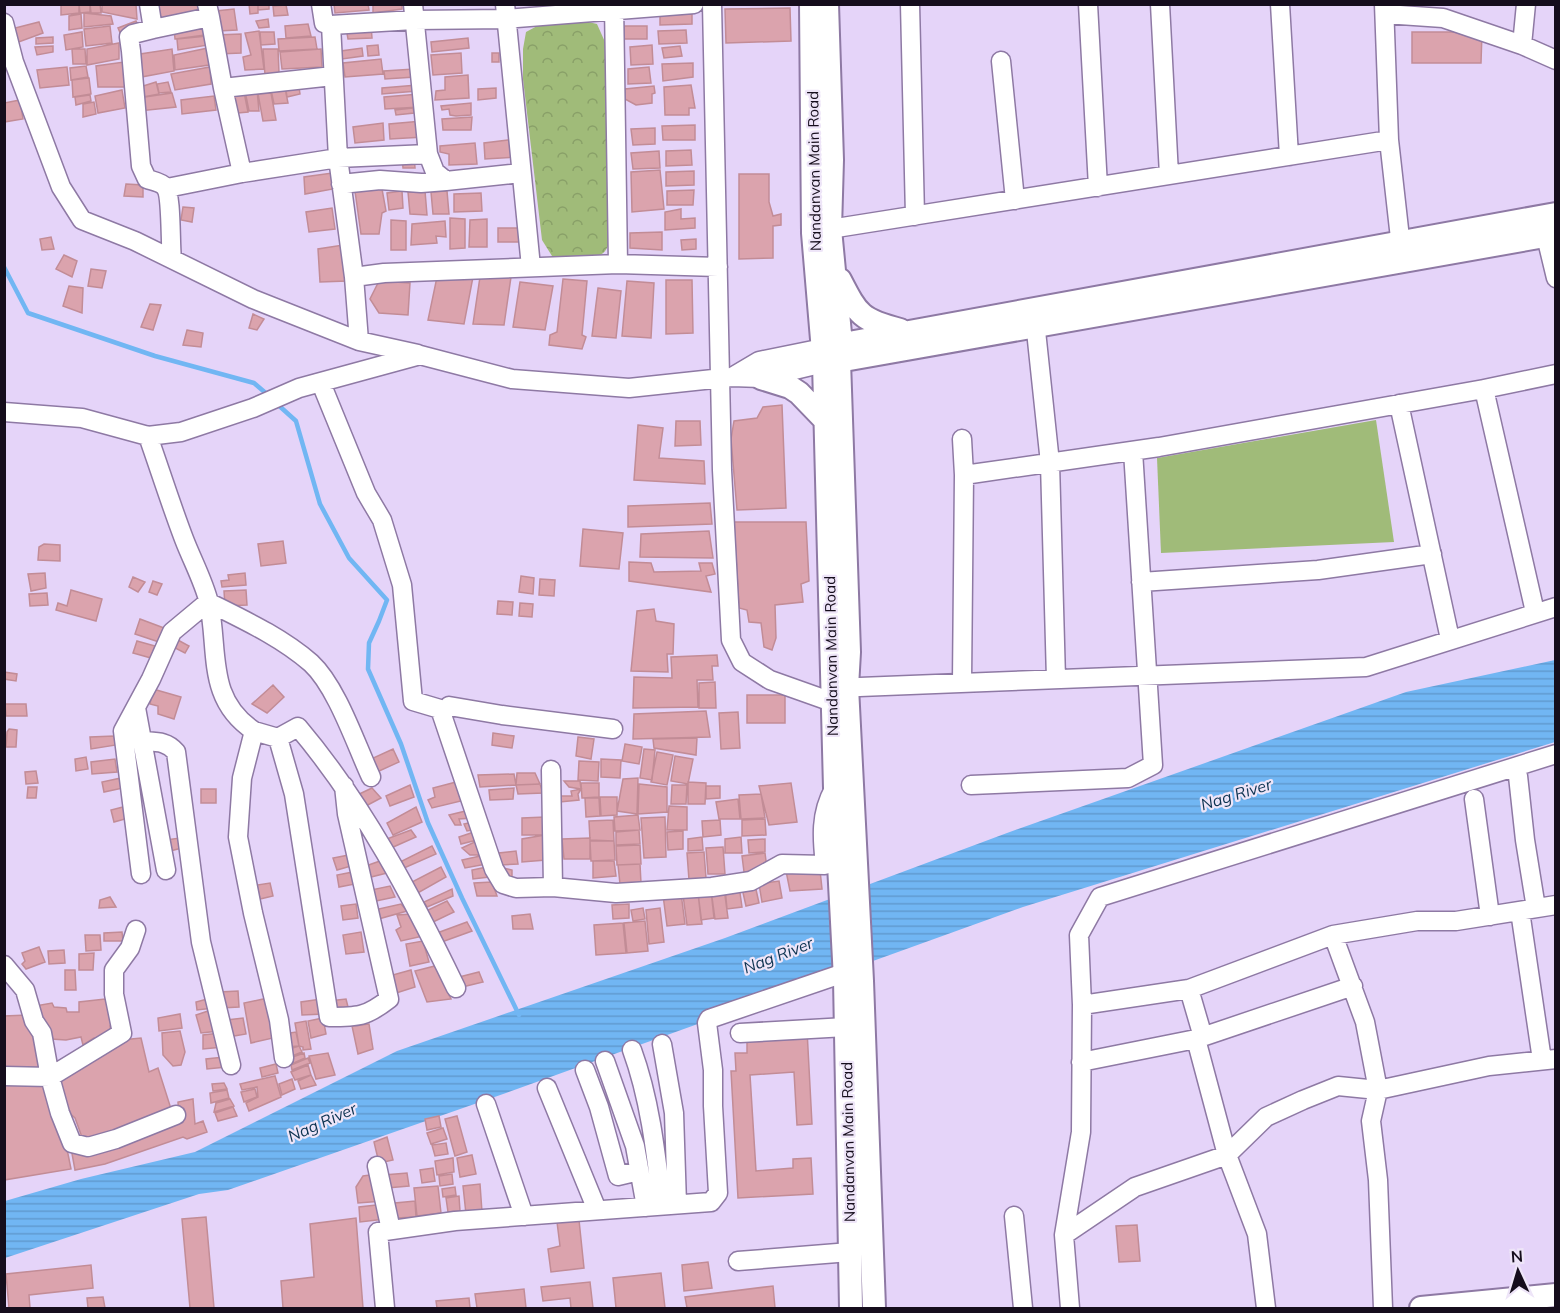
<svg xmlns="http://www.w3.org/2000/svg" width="1560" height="1313" font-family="Mulish,sans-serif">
<defs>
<pattern id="forest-crowns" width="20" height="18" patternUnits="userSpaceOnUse" patternTransform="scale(1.5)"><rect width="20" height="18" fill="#a0bb79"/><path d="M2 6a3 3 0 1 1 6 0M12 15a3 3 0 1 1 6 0" fill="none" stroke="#89a068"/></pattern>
<pattern id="water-rules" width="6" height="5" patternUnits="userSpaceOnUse" patternTransform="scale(1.5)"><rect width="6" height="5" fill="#71b6f3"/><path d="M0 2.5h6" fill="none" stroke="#619bd0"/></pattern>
</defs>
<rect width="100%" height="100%" fill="#e5d4f9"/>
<path fill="url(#forest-crowns)" d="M580,20L597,24L605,42L609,244C607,248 605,253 600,255C588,261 565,260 552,256L542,240L523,79V49L526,32L539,25Z"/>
<path fill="#a0bb79" d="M1376,420L1394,542L1161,553L1157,458Z"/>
<path fill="url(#water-rules)" d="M1555,660V742L1023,907L506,1093L228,1190L199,1194L5,1258V1201L81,1179L195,1152L397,1051L725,938L1007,833L1406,692Z"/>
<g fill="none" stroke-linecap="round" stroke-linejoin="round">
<path stroke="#71b6f3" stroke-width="4.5" d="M4,267L28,313L155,356L254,383L268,395
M276,403L296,421L320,504L349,558L387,600L379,621L369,643L368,669L401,744L428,823L462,898L519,1015"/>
</g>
<path fill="#dba3ad" stroke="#c28c96" stroke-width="1.5" d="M61,4H79V13L61,15Z
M79,4H90V12L80,13Z
M90,4H100L101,13H91Z
M102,4L136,5L137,19L102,12Z
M154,4H199L200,16L157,24Z
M249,4H258V13L250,14Z
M258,4H269V9L258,10Z
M334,4H368L369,10L335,13Z
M402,4V9L373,13V5Z
M286,5L288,15L274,16L273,6Z
M790,8L791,41L726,43L725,9Z
M234,9L237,30L218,31L216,11Z
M84,13L111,16L113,24L84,27Z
M81,14L82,28L69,30V16Z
M692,14V24L660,25V15Z
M268,19L269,27L259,28L256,21Z
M136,21L140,30L122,37L118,28Z
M39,22L43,33L16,43L15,28Z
M203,24L205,35L175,39L174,28Z
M308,24L311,36L286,38L285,26Z
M110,26L112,43L86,46L84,29Z
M371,26L372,38L348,39L346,28Z
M624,26H647V39H624Z
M686,30L687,43L659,44L658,31Z
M259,31L264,69L245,70L243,57L251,55L245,33Z
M82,32L83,47L66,50L64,35Z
M260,32H274L275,44L261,45Z
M1412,32H1482L1481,63H1412Z
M241,34V53L218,54L215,35Z
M207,36L208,45L178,50L177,39Z
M53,37V43L36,44V38Z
M315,37L317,49L279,51L278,39Z
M468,38L469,48L432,52L431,42Z
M119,43V59L87,65V49Z
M378,45L379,55L368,56L367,46Z
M652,45L653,64L631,65L630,47Z
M53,46V52L37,55L35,47Z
M680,46L682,56L664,58L662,48Z
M208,48L209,65L175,70L174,55Z
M362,48L363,56L342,59L341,51Z
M72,49H85L86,64H73Z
M172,49L174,71L136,78L134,55Z
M263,49H278L279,73L265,75Z
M321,49L322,67L282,69L280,52Z
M461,53L462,73L433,75L431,55Z
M492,53H499V62H492Z
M381,59L383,74L345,77L343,63Z
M124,62L127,87H98L96,66Z
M693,63V77L663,81L662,64Z
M86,66L88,77L71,80L70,68Z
M67,67L69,85L40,88L37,70Z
M210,67L211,84L175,90L171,74Z
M649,67L651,83L628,84V69Z
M414,69L415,77L385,79L384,71Z
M468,75L469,98L435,100L436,91L445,90V77Z
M89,78L91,94L73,97L72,80Z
M298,81L300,94L287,97L285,83Z
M156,82L159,94L143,97L140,87Z
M168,82L171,92L159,93L157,84Z
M417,85V91L382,94V88Z
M691,85L695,108H689V115H665L664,87Z
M654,86L655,93L652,94V103L636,105L625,99V89Z
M285,88L288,103L274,104L271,90Z
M496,88V98L478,100V89Z
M122,90L125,108L98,113L95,96Z
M257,90L259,111H249L245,91Z
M244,92L248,112L238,113L234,94Z
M172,93L176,107L139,111L138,98Z
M271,93L276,120L263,121L258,94Z
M419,94L420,107L385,109L384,97Z
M90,95L91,101L76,105L75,97Z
M214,96L216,110L182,114L181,100Z
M20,100L23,119L4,122V103Z
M94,102L96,114L83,117V104Z
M471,103V115L456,116L450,115L449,109L442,110L441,106Z
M413,108L414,113L396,115L395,110Z
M472,117L471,130H443L442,119Z
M422,121L424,137L390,139L389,124Z
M383,123L384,140L355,143L353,127Z
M695,125V140H663L662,126Z
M655,128V144L633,145L631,129Z
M516,139L518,157L485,159L484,143Z
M475,143L477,164L449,165V154L440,152V146Z
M691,150L692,165L666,166V151Z
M659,151L660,168L633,169L631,153Z
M402,156H414L415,168H403Z
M660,170L664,209L632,212L631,172Z
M694,171V185L666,186V172Z
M332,173L333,189L305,194L304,177Z
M739,174H769V202L773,216L781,214V225L773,226V258L739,259Z
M126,184L143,185V197L124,196Z
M382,189L386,211L382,213L379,234H361L355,191Z
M694,190L693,205H667V191Z
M402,191L403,208L389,210L387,193Z
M425,191L427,215L410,214L408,192Z
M447,191L449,214H433L431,192Z
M481,193L482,211L454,212V194Z
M183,207L194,208L192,222L181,220Z
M332,208L335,229L309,232L306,212Z
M681,209V219L695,218V228L665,230V212Z
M450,218L465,219V248L450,249Z
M487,219V247H469L470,220Z
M391,220L406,221V250H391Z
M445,221L446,237L436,236L437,243L411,245L412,224Z
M498,228H520L521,242H498Z
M662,232V250L630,248V233Z
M51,237L54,249L42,250L40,239Z
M696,239V249L682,250L681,240Z
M343,245L347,281L320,282L318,249Z
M64,255L77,261L72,277L56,269Z
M91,269L106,271L102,288L88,286Z
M437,277H473L464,324L428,320Z
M480,277H511L504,325L473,324Z
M563,279L587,281L582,335L586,337L582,349L549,345L550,335L557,332Z
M666,280H692L693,333L666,334Z
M379,281L410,283L408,315L379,313L370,299Z
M627,281L654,283L651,338L622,336Z
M520,282L553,286L545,330L513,327Z
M69,286L83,288L82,313L63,306Z
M598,288L621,291L616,338L592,336Z
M150,304L161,305L153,330L141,327Z
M253,314L264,319L257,330L249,328Z
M187,330L203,333L201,347L183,345Z
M782,405L786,508L737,510L731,439L734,421L757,418L763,407Z
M676,421H700L701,445L675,446Z
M638,425L663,428L659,458L704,461L705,484L634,480Z
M710,503L712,524L628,527V506Z
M734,522H806L809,581L801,584L803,602L775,605L776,638L772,650L764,647L761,623L749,622L747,610L739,608Z
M583,529L623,533L619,569L580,566Z
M709,531L713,558L640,557L641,534Z
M283,541L286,563L261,566L258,544Z
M44,544L60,545V561L38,560L39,547Z
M629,562L651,563L654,572L701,571L699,563H712L715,574L706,576L711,592L629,581Z
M45,573L46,588L31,591L28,574Z
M245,573L246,585L222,587L221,581L229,580L228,575Z
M521,576L534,578L533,594L519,592Z
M133,577L145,582L138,592L129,587Z
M540,579L555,580L554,596L539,595Z
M153,581L162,584L157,595L149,592Z
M71,590L102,599L96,621L56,610L58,603L67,606Z
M246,590L247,605L225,606L224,591Z
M47,593L48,605L30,606L29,594Z
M498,601L513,602L512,615L497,614Z
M520,603L533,604L532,617L519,616Z
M654,609L656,621L674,624L673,654H667L668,672L631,671L637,611Z
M140,619L164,628L159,642L135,634Z
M176,639L189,646L185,653L173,647Z
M137,641L155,646L151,658L133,653Z
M717,655L718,666H712L713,680H697L698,707L633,708L634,677L672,678L671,657Z
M4,672L17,674L16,681L4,679Z
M715,682L716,708H699V683Z
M273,685L284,697L267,713L252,704Z
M153,689L181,697L174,719L158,714V706L150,704Z
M747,695H785V723H747Z
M5,704H26L27,716H6Z
M706,711L710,737L633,739L634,714Z
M738,712L740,748L721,749L719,713Z
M9,729L17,730L16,747H6L7,732Z
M493,733L514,736L512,748L492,745Z
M114,736L116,745L91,749L90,737Z
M578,737L594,739L591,759L576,756Z
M697,738L696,755L654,748L653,739Z
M625,744L642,747L639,764L622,761Z
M393,749L399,762L377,772L371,759Z
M644,749L655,750L652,780L640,778Z
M657,752L673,755L667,785L651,782Z
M675,756L693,759L688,784L671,781Z
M86,757L88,769L76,771L75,759Z
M115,759L117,772L92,774L91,762Z
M601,759L621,760L620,778L601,777Z
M579,761L599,762L598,781L578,780Z
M36,771L38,783L26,784L25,772Z
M517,773H535L540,784L516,785Z
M514,774L516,785L480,787L478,775Z
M121,778L123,788L104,792L102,782Z
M638,778L637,814L617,811L623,779Z
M460,781L465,800L432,808L428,800L435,797L433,788Z
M564,781H580L581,789L569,787Z
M688,782L706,783L705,804H688Z
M581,783H599V797L582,798Z
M791,783L797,822L769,825L759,786Z
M540,784L543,793L518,794L516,785Z
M639,784L667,787V812L638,814Z
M410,785L414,797L390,806L386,796Z
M672,785H687L686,804H671Z
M706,786H720V798L706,799Z
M28,787H37L36,798H27Z
M372,788L381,798L364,807L355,796Z
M514,788L513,799L490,800L489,790Z
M201,789H216V803H201Z
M581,789L578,794L579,800L560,802L559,796H572L571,791Z
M761,794L765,818L741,819L739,795Z
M600,797H617V815L601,816Z
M585,798H599L600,816L586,817Z
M738,799L740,819H719L716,802Z
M669,806L687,807V830H667Z
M123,807L125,819L114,822L111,810Z
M416,807L422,822L393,835L387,823Z
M470,810L473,818L459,819L461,825H455L449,815Z
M638,815L640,830L615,831L614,817Z
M545,817V835H522V818Z
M665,817L666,857L644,858L641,818Z
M765,819L766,835L742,836V820Z
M613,820L614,841L590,840L589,821Z
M720,820L721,835L703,837L702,821Z
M477,821L479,829L467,831L464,824Z
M411,830L416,837L391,848L384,840Z
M639,830L640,844L616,845V832Z
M477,831L481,839L461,844L459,837Z
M683,831V849L668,850L667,832Z
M545,835L546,860L522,862V839Z
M702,837L703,850L688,851V839Z
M741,837L742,853H725V839Z
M180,838L182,848L170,851L165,840Z
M590,838V859H564L562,839Z
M481,839L485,855H470L462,848Z
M765,839V852L749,853L748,840Z
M590,841H614L615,860L591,861Z
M640,845L641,864L617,865L616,846Z
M432,846L436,854L404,868L400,862Z
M723,847L725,874H708L706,848Z
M516,851L518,864L500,865L499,853Z
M704,852L706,878L689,880L687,853Z
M765,853L767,869L744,872L742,856Z
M349,855L351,866L337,870L333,858Z
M485,855L487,864L465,868L462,860Z
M380,861L387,873L367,878L363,867Z
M593,861H614L616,876L593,878Z
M640,864L641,883L620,884L618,865Z
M441,867L446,877L416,894L410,883Z
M487,867L489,877L473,879L472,870Z
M503,868L512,870V876L503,875Z
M820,870L822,889L790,891L786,871Z
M353,872L355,884L339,887L337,875Z
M779,881L782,898L762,902L759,884Z
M492,882L497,896H477L474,883Z
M270,883L273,896L260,899L257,885Z
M755,885L759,903L746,906L742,888Z
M390,886L395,897L371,902V890Z
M739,886L742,907L727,909L725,888Z
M724,888L728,918L715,919L711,890Z
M452,889L453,896L427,907L424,902Z
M711,891L714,918L701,920L698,893Z
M681,893L685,924L667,926L663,895Z
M698,893L702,924L687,925L683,895Z
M110,897L116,907L99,908L100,900Z
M447,901L454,912L431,923L424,912Z
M356,904L358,918L343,920L341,906Z
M401,904L407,911L375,920L374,910Z
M629,904V918L613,919L612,905Z
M643,908L645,919L633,921L631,910Z
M660,908L664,942L649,944L646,910Z
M412,914L423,936L401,941L396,930L401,927L397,915Z
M530,914L533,929H513L512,916Z
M645,921L648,951L627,953L624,923Z
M467,922L472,931L439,943L437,933Z
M623,923L626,953L596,955L594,925Z
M122,932L123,941H104V933Z
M361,932L364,952L346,954L343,935Z
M85,935H100L101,950L86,951Z
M423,941L429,962L410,966L406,944Z
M39,947L45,962L26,969L22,964L25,961L22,953Z
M64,950L65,963L49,964L48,951Z
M94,953L93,970H79V954Z
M435,966L451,999L427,1002L415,971Z
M65,970H75L76,990H65Z
M411,970L415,987L390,995L389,976Z
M479,972L483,982L462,987L459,977Z
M238,991L239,1007L221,1008L219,992Z
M211,998L213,1008L197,1010L196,1002Z
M268,998L273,1038L251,1043L244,1003Z
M105,999L117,1023L110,1026L111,1033L99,1043L94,1038L83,1045L81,1037L66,1040L51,1039L35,1006L52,1003L54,1007L66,1008L67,1012H79V1002Z
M321,999L324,1014L302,1015L301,1002Z
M346,999L350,1015H331L329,1001Z
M214,1009L219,1031L201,1033L196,1015Z
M180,1014L182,1028L159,1031L158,1018Z
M28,1015L44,1071H4V1016Z
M243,1018L246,1034L228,1037L227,1020Z
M323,1018L326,1034L311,1038L308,1021Z
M306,1021L311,1049L303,1050V1047L299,1046L295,1023Z
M369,1024L373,1049L358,1054L352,1026Z
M807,1030L812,1124L797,1125L794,1072L750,1075L756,1171L793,1168V1159L811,1158L813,1194L738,1198L731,1071H736L735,1053H747V1041Z
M180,1031L185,1052L181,1065L173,1066L163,1055L162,1033Z
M296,1032L299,1046L285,1047L284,1034Z
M220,1033L223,1047L203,1049V1035Z
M141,1038L149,1072L158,1068L172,1112L83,1140L75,1118L67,1111L54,1079L121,1040Z
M299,1046L302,1052L287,1058L286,1050Z
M304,1053L305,1058L287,1066V1059Z
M328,1053L335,1075L316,1079L309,1056Z
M224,1057L226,1067L207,1069L206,1059Z
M308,1058L310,1063L292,1070L291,1065Z
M276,1064L278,1073L262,1077L260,1068Z
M308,1065L311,1075L295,1080L291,1072Z
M311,1075L316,1085L301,1089L298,1081Z
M275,1076L281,1097L249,1111L246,1103L258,1097L257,1087L242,1090L240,1084Z
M292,1079L295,1089L282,1095L279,1084Z
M45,1081L65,1139L71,1169L4,1180V1083Z
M224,1083L227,1089L213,1091L212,1084Z
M255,1089L257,1097L244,1102L241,1092Z
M227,1090L229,1098L211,1103L210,1093Z
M193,1099L195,1124L203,1121L207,1132L187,1139L183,1137L105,1164L75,1170L71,1148L179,1120L178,1102Z
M230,1099L234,1106L214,1112L216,1103Z
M233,1107L237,1116L218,1121L215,1113Z
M439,1116L441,1127L427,1130L425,1119Z
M457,1116L467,1152L455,1156L445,1119Z
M443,1128L447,1139L431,1144L427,1133Z
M387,1137L393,1160L379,1163L374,1142Z
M446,1143L448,1154L435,1156L432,1145Z
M472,1155L476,1174L460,1177L457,1158Z
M453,1158L454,1172L437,1175L435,1161Z
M433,1168L435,1181L422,1183L420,1170Z
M407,1173L409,1186L387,1188L384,1175Z
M377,1174L383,1201L358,1203L356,1187L363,1176Z
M452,1174L453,1184L440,1186L439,1176Z
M480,1184L482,1212L466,1214L463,1186Z
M438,1186L441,1213L417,1216L414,1188Z
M455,1187L456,1195L443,1197L442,1189Z
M459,1196L460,1211L448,1212L446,1198Z
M415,1201L416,1217L396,1218L395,1203Z
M385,1204V1219L360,1222L359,1207Z
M206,1217L214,1308H190L182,1219Z
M356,1218L363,1308H283L281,1281L314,1277L310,1224Z
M579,1220L584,1268L551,1272L548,1249L560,1246L557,1222Z
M1137,1225L1140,1261L1119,1262L1116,1226Z
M708,1262L712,1288L684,1291L682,1265Z
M91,1265L93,1288L29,1295L30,1308H9L6,1274Z
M661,1273L665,1308H616L613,1278Z
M590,1282L593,1308H571L570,1298L543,1301L541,1287Z
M773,1286L775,1308H687L685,1297Z
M524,1289L526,1308H477L475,1294Z
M103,1297L105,1308H88L87,1298Z
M469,1298L470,1308H437L436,1301Z"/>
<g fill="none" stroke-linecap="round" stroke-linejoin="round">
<g stroke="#8e79a4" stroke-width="21">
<path id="minor" d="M149,4L153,29L133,34L129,37L131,51L141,166L147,179C153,181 161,182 165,187C172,195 170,245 172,259
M321,4L324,23L331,25
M413,4L428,154L338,158L354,277L384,273L618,264L614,4
M505,4L531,267
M712,4L722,470L731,640L742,662L770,680L832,702
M910,4L915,216
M1088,4L1098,187
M1160,4L1169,175
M1280,4L1289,156
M1384,4L1389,140L1402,256
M1385,14L1443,18L1522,45L1556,60
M4,23L14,62L61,187L82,220L135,241L253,299L359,341L418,354
M153,29L210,17L207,4
M1522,45L1526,4
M1001,61L1015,200
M223,88L333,76
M428,154L435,172L446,181L521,173
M242,173L338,158L331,25L414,20L506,19L694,4
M341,184L380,180L421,183L446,181
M167,188L242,173L223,88L210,17
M1543,224L1556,278
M830,229L1389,140
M618,264L718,267
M354,277L359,341
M1034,312L1050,463L1056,679
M732,377L759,361L823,348
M321,383L366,493L382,520L402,585L413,701L440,709L494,869L503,884L516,888L553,887
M1484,389L1535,612
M1399,404L1450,639
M4,412L82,418L148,436L181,432L253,408L299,388L420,355L512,379L629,388L732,377L761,378L824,363
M148,436C160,470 171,505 184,539C192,560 204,582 209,603C219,652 206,699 254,731L242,778L238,837L253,913L279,1020L284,1058
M962,439L964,475L962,682
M964,475L1159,447L1484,389L1556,374
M1141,582L1318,570L1432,554
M834,688L1366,667L1556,607
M449,706L502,715L613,729
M136,708L166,870
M254,731L278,738L294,794L329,1017C358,1017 366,1017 389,999L347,814L344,786
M278,738L298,727C364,805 412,897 456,988
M142,741C156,742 167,741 176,752L201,942L231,1065
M551,770L553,887L616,893L712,887L751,881L782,864L825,865C822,838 820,814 834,789
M1518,776L1525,840L1536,908
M971,785L1128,778L1153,765L1133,451
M1474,799L1490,916
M141,874L123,731L151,679L172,632L208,602C244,620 281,637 311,663C337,687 356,745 371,777
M1556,905L1456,921H1417L1333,935L1365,1022L1378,1090L1489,1066L1556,1059
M1520,911L1542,1060
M4,965L25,990L34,1021L42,1033L50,1077L122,1033L114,994V970L130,948L136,930
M1082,1005L1079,935L1100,897L1556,754
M740,1033L846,1027
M1203,1037L1189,989L1333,935
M662,1044L674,1113L677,1204
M632,1050C650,1099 656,1154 662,1205
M605,1061L635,1146L646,1207
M1081,1062L1196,1039
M585,1070L599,1107L618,1176L639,1171
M4,1076L50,1077L60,1113L72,1143L88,1147L116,1139L176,1115
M547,1088L597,1210
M486,1104L524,1216
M377,1166L391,1230
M1014,1216L1023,1308
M1064,1235L1081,1132L1082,1005L1189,989
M738,1261L850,1252
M385,1308L378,1232L455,1221L711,1202L718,1193L713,1106V1070L707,1023L709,1019L844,973
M1070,1308L1064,1235L1135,1187L1227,1155L1266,1117L1303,1100L1338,1086L1378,1090L1371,1121L1378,1180L1383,1308
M1266,1308L1257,1234L1227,1155L1196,1039L1353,986"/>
</g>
<g stroke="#8e79a4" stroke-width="26">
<path id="major" d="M811,4L813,233L824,363L835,788L845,979L851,1308
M827,4L832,160L830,229L841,344L839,361L849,652L847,687L862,981L874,1308
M840,280C858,315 861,320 900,330
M827,347L1556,214
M827,363L1556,234
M761,378L790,387L799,393L826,421
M1421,1308L1556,1295"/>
</g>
<use href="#minor" stroke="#fff" stroke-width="18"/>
<use href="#major" stroke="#fff" stroke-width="22"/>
</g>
<g text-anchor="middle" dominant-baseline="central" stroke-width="4.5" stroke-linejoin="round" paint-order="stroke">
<g font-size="15" fill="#150d1c" stroke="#eee5f8">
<text transform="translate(814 171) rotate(-91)">Nandanvan Main Road</text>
<text transform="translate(831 656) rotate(-91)">Nandanvan Main Road</text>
<text transform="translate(848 1142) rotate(-91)">Nandanvan Main Road</text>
</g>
<g font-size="16" font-style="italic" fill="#0d3351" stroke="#eee5f8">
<text transform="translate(1236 794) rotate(-17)">Nag River</text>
<text transform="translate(778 955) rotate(-21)">Nag River</text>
<text transform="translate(322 1122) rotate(-24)">Nag River</text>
</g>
</g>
<rect width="1560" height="1313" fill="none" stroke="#150d1c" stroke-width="12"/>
<g transform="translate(1518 1271) rotate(356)" stroke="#eee5f8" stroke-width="4.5" paint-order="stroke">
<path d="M0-4.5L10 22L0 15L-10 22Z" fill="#150d1c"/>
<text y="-9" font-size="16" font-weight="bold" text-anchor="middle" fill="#150d1c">N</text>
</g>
</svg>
